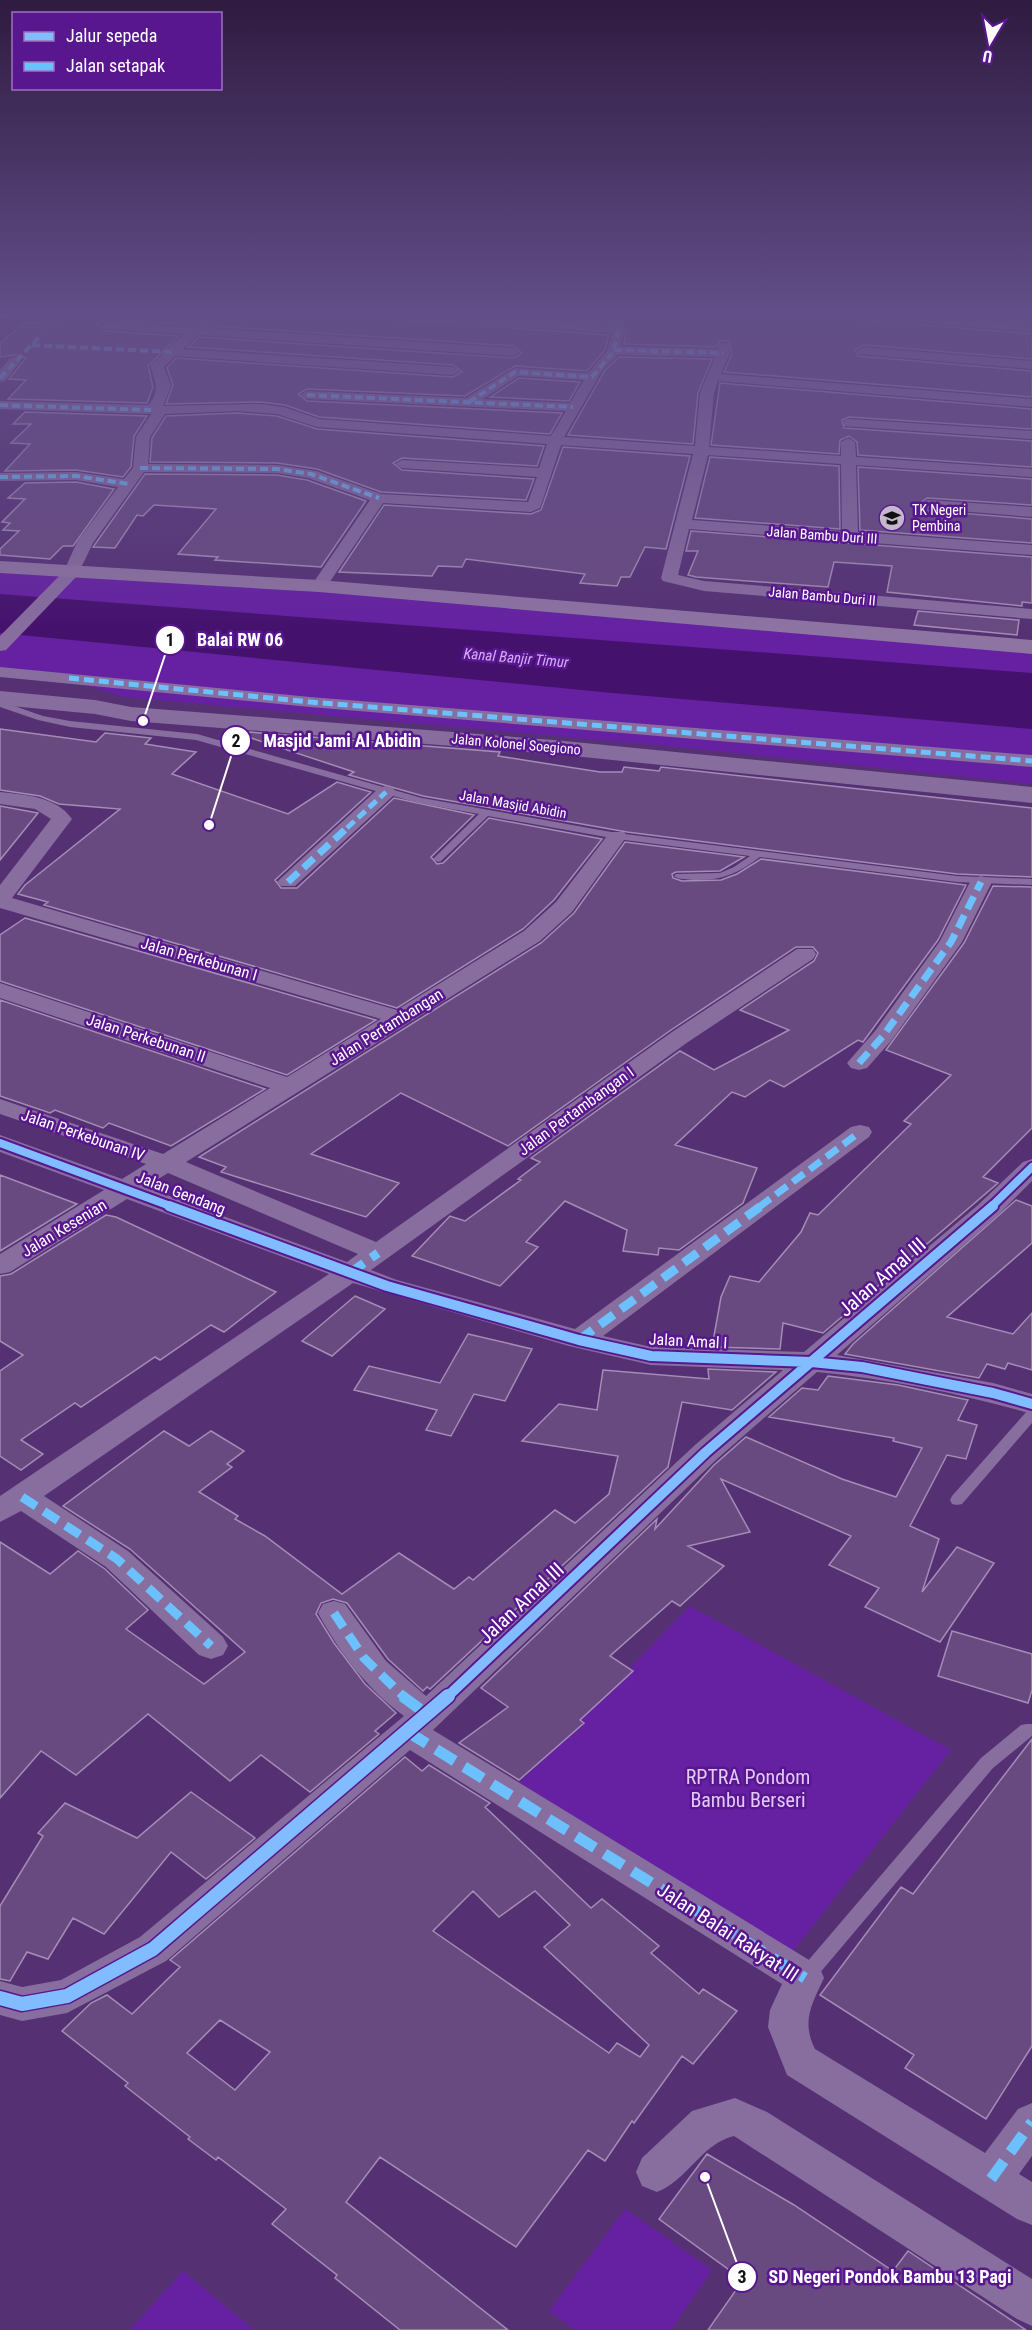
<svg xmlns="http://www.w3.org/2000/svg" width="1032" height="2330" font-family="'Roboto Condensed',sans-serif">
<rect width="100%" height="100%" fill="#553174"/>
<path fill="#6521a2" d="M0,567L1032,647V784L676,747L125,697L91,687L69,678L0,672Z
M690,1606L951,1750L782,1965L509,1793Z
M625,2209L712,2270L671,2330H575L549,2311Z
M183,2271L254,2330H130Z"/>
<path fill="#44116d" d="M0,594L1032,673V729L612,693L0,633Z"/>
<path fill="#684a81" stroke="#a38db5" stroke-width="1.5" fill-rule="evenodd" d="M42,308H144L206,311L191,325L105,319L97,324L105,331L179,336L148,366L153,387L147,403L8,399L26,380L9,379L26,358L15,355L0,357V343L26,322L56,323L64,318L56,311L40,310Z
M372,308H612L607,322Z
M628,308H757L752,312L756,317L851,319L1032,334V359L863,345L855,350L858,356L1032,371V397L724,372L732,354L729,341H721L716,347L624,344L626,332L622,327Z
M861,308H1032V322Z
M225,312L286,316V312L609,335L605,350L587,371L515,366L465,396L307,389L298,394L307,401L562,413L550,434L319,417L285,405L260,402L166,404L173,385L167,368L176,358L453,377L462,372L453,365L188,347L199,337L514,358L522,353L514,346L211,326Z
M619,357L712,359L698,393L693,444L568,435L605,370Z
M519,378L580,382L569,401L490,397Z
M720,383L1032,409V429L849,417L842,420L844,428L1032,441V467L858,455L857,442L849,436L840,440L839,454L711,445Z
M25,412L147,416L134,436L131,467L123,477L76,470L5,471L30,444L11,443L31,424H13Z
M237,413L277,416L317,429L544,446L537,466L402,458L393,463L402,470L534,479L526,500L381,492L317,469L277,463L150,462L152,438L166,416Z
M563,447L690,456L666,549L645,547L630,577H621L617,586L580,583L585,574L466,559L462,567L438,566L432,576L339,572L384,505L531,514L541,510Z
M710,457L839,466L840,529L695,518Z
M858,467L1032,479V505L927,498L917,505L922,510L1032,519V543L860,530Z
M145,474L277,475L307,480L366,501L321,567L215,560L218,557L178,554L216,509L154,505L143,516L137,515L115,548L93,547Z
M76,482L114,489L73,546H63L50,559L0,555V549L19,531L3,530L10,523L2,522L25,499L8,498L25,483Z
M691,531L1032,557V603L1022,602V606L887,592L892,566L834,562L828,587L696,577L688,575L698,551H686Z
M918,611L1019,620L1017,635L914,625Z
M0,729L96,742L105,733L151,738L145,744L196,752L172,774L288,814L337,782L371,792L275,880L281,888H297L394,798L474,815L431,857L437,864L443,863L489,818L602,839L554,900L523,929L397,1008L44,905L48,902L18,894L25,885L120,809L59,804L40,796L0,790Z
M249,732L500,752L498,756L600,772H622L624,767L659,771L661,767L1032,808V877L957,874L627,832L423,796L349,775L354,772L248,737Z
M0,806L38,813L0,860Z
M625,842L744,857L720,871L676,872L672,874L673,878L682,881L721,880L737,874L761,859L966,885L938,940L863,1042L858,1040L784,1087L770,1080L745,1097L732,1092L675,1145L757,1168L743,1203L679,1250L659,1248L658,1255L623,1251L627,1230L565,1201L526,1242L538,1247L500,1286L412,1256L450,1216L465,1221L521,1180L518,1179L540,1162L531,1158L680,1051L714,1070L789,1030L740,1010L814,961L818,953L813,947H796L671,1030L508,1146L401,1093L311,1154L399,1183L366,1217L221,1172L226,1167L199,1157L541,943L574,913Z
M993,886L1032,887V1128L983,1177L998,1183L823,1333L783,1323L780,1349L712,1347L721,1297L730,1276L759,1282L801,1232L810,1213L818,1215L911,1124L904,1121L951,1075L886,1050L964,943Z
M25,918L376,1020L287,1075L0,981V935Z
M0,1000L265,1089L171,1146L109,1123L103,1128L55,1110L50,1113L0,1096Z
M0,1175L77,1204L0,1251Z
M1016,1200L1032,1206V1243L947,1317L1013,1334L1032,1313V1370L1008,1363L1005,1369L987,1364L979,1378L845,1354L853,1344Z
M106,1215L116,1217L276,1292L224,1332L211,1325L160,1360L155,1357L81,1407L75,1403L21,1440L43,1454L21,1470L0,1456V1371L23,1355L0,1341V1276L11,1274Z
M355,1296L385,1309L332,1356L302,1341Z
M468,1334L532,1349L505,1401L474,1394L451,1436L426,1430L437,1410L354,1390L369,1366L440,1383Z
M603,1370L709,1379L708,1369L776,1372L732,1410L682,1402L668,1467L430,1689L427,1687L423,1691L388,1659L347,1603L333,1599L321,1603L316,1614L334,1643L365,1684L396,1713L375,1731L379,1734L310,1792L261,1755L230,1781L148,1714L76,1775L41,1751L0,1798V1542L50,1574L78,1551L105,1569L148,1610L126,1629L204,1684L245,1652L130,1549L63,1506L164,1431L189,1446L211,1431L244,1451L227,1464L232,1467L199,1492L238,1516L235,1519L265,1536L342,1594L399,1553L454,1589L469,1577L473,1580L555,1510L575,1523L609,1494L618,1456L522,1441L559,1404L597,1410Z
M828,1376L898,1385L968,1400L958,1420L977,1425L966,1459L947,1455L910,1526L939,1539L922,1592L957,1547L994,1563L940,1642L865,1607L879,1588L829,1565L851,1536L721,1479L750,1532L688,1546L724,1566L680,1606L672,1601L610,1656L633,1671L580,1720L584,1723L519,1780L459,1743L508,1707L481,1688L657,1519L655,1529L714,1465L746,1437L842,1479L896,1497L922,1448L893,1441L894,1438L769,1417L802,1388L818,1390Z
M952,1631L1032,1654V1690L1028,1703L938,1676Z
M1032,1739V2046L986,2119L905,2068L914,2055L820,1995L901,1887L913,1894Z
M405,1757L422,1771L429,1765L490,1803L485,1807L591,1908L602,1899L659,1946L651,1953L699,1994L703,1989L737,2011L693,2064L682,2056L634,2123L632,2121L605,2161L588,2150L516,2247L380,2157L346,2202L508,2330H400L335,2278L337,2275L272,2224L286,2209L218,2157L216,2160L188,2139L190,2137L125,2086L128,2083L62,2031L91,2003L107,1995L132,2014L180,1967L170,1960ZM473,1891L499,1917L535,1891L570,1925L544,1947L649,2045L640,2057L617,2043L609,2053L433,1931ZM220,2020L270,2052L235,2090L187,2053Z
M191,1792L255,1838L206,1879L171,1852L104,1934L73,1918L48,1959L27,1952L10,1981L0,1979V1906L43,1836L38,1833L65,1803L137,1838Z
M707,2154L794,2205L893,2271L908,2251L1026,2330H708L743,2280L659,2219Z"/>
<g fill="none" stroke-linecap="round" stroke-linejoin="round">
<path fill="#886d9f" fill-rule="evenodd" d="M0,701L43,716L70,721L197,734L422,798L617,833L957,876L1032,879V885L957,882L760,857C738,874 720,881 693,880C686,879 679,880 674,876L676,874L720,873L734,867L750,856L617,839L488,816L441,861L438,862L433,859L435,857L479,814L418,803L196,740L70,727L38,720L0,707Z
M1032,1409V1423L962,1504L957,1505L952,1504L950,1500L952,1496L1027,1411Z
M1027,1724H1032V1736L993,1768L813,1981L807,1983L801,1981L798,1975L801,1969L981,1758L1021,1725Z"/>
<path fill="#886d9f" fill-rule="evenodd" d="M213,308H226L206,328L514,348L520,352L514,356L198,335L183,349L453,367L460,371L453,375L175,356L164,367L171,386L163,406L260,404L284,407L319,419L551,436L566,411L307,399L300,395L307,391L466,398L515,368L588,373L607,351L612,333L290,312L284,308H342L609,324L614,308H626L620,327L624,332L621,346L717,349L721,343H729L730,353L721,374L1032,399V407L718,381L714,393L709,447L841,456V442L848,438L855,442L856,457L1032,469V477L856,465L858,532L1032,545V555L689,529L678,575L704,581L1032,609V619L704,591L663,581L661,578L693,454L561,445L540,508L531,512L383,503L325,589L319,591L311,586L370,500L308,478L277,473L144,472L93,543L77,576L6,650L0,651V636L64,571L77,542L118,487L76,480L0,481V473L76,472L124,479L133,468L136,437L151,414L0,409V401L148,405C160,393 156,381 150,366L184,334L105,329L99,325L105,321L192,327ZM618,355L715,357L700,393L695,446L564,437L603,369ZM518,376L584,380L570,403L483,399ZM237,411L277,414L317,427L547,444L539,468L402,460L395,464L402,468L537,477L528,502L381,494L316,471L277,465L148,464L150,437L165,414ZM708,455L841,464L842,531L692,520Z
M760,308L851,309L1032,324V332L851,317L756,315L754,312Z
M0,310L56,313L62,317L56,321L0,318Z
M863,347L1032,361V369L858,354L857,351Z
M15,357L21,361L5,381L0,382V370L10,358Z
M849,419L1032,431V439L844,426V420Z
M927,500L1032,507V517L922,508L919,505L922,502Z
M0,667L310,697L1032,755V767L310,707L0,677Z
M386,786L393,788L396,792L393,796L295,886H281L277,882L281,878L379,788Z
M0,792C25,795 56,796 72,819L12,898L397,1010L524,931L556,902L610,832H624L627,836L572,912L540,941L186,1162L376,1242L672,1032L797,949H813L816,954L813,959L688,1042L371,1270L397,1280L575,1329L851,1127L860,1125L869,1127L872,1132L869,1137L603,1336L651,1347L804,1352L978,1205L1023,1162L1032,1159V1181L996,1217L837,1355L993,1383L1032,1394V1414C962,1394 890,1379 817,1372L717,1459L433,1730L819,1966L824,1978C812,2004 801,2021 815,2049L985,2153L1018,2109L1032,2103V2156L1019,2174L1032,2182V2225L1017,2219L787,2075L768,2027L770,2010L782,1984L410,1750L166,1961L67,2013L22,2021L0,2015V1981L22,1987L61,1980L140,1937L404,1716C367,1689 340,1653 318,1613L323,1604L334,1601L345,1604L386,1661L426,1696L695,1445L783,1370L651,1365L569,1346L353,1283L44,1496L128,1551L223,1637L228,1646L223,1655L211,1659L199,1655L106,1567L21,1511L0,1522V1496L329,1274L127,1199L10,1272L0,1274V1254L104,1190L0,1152V1135L122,1179L146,1164L0,1114V1099L163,1154L270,1088L0,998V983L287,1077L381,1019L0,908V885L51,819L35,809L0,804ZM168,1173L358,1254L347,1262L145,1187Z
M981,876L988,878L992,882L962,942L891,1041L867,1068L859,1070L851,1068L847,1063L875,1031L940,941L970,882L974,878Z
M735,2098L767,2112L1032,2279V2326L1017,2319L734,2136C701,2144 688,2180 657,2192L642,2186L636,2172L642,2158L692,2111Z"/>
<path fill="#8e74a3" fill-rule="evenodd" d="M0,561L319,580L1032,640V654L319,592L0,573Z"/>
<path fill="#876d9e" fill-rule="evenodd" d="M0,691L95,700L131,707L554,740L1032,787V803L554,754L131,721L95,714L0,705Z"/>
<path stroke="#6cc0fc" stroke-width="4" stroke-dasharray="8 4" stroke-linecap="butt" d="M0,317L3,315
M32,345L172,352
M614,350L724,353
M0,378L42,334
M307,395L573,407
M469,402L515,372L592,377L613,352L618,332L614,328
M0,405L151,410
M140,468L277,469L311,474L379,498
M0,477L76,476L129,484"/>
<path stroke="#6cc0fc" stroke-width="5" stroke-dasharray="10 5" stroke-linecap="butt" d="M69,678L310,702L1032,761
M347,828L386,792"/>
<path stroke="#6cc0fc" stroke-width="7" stroke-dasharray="14 7" stroke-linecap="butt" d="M288,882L348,827
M859,1063L883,1036L951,942L981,882
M759,1207L860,1132"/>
<path stroke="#6cc0fc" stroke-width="9" stroke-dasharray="17 9" stroke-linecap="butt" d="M350,1273L378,1253
M579,1340L761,1206
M22,1497L117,1559L211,1646
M334,1613L364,1658L404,1697"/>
<path stroke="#6cc0fc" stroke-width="11" stroke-dasharray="22 11" stroke-linecap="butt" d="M402,1696L428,1715
M408,1732L805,1978
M991,2179L1032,2122"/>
<g stroke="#58168f" stroke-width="12">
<path id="cycleway-far2" d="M0,1143L173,1207
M991,1207L1032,1167"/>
</g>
<g stroke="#58168f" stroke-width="14">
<path id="cycleway-far1" d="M169,1206L387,1286L579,1340L651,1356L811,1362L862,1367L993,1393L1032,1404
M447,1697L706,1452L993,1206"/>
</g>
<g stroke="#58168f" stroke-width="17">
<path id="cycleway" d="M0,1998L22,2004L67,1996L153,1949L448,1696"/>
</g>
<use href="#cycleway-far2" stroke="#80bcff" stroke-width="8"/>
<use href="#cycleway-far1" stroke="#80bcff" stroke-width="10"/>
<use href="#cycleway" stroke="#80bcff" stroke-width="14"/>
</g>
<linearGradient id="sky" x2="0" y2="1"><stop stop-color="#2f1b40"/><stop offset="0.49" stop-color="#624e88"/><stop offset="1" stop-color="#624e88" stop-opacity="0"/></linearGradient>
<rect width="1032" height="634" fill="url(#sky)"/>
<defs>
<g id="school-disc" transform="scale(1.35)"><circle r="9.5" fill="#c4b7ce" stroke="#58168f"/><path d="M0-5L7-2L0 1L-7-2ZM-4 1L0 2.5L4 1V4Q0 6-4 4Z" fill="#111"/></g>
</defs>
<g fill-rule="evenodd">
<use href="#school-disc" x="892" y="518"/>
</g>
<g text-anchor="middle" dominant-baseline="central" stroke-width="5" stroke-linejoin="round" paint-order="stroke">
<g font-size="14" fill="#fff" stroke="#58168f" text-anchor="start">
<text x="912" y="510">TK Negeri<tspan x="912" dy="16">Pembina</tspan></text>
</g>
<g font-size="14" fill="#fff" stroke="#58168f">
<text transform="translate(822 535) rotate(4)">Jalan Bambu Duri III</text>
<text transform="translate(822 596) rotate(5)">Jalan Bambu Duri II</text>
<text transform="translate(516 744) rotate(5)">Jalan Kolonel Soegiono</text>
<text transform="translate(513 804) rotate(10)">Jalan Masjid Abidin</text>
</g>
<g font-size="15" font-style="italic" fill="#d4aef7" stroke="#58168f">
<text transform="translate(516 658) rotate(5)">Kanal Banjir Timur</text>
</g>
<g font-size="16" fill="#fff" stroke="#58168f">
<text transform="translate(199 959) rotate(16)">Jalan Perkebunan I</text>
<text transform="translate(386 1027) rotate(-32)">Jalan Pertambangan</text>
<text transform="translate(146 1038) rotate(18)">Jalan Perkebunan II</text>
<text transform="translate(576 1111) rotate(-36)">Jalan Pertambangan I</text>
<text transform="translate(83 1135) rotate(19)">Jalan Perkebunan IV</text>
<text transform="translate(181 1193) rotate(21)">Jalan Gendang</text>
<text transform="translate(64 1228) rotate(-31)">Jalan Kesenian</text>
<text transform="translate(688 1341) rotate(3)">Jalan Amal I</text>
</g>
<g font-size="20" fill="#fff" stroke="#58168f">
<text transform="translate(882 1277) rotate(-41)">Jalan Amal III</text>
<text transform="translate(521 1603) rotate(-43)">Jalan Amal III</text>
<text transform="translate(728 1932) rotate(33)">Jalan Balai Rakyat III</text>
</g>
<g font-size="20" fill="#e3c9fb" stroke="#58168f">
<text x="748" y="1777">RPTRA Pondom<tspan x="748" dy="23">Bambu Berseri</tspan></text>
</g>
</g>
<path fill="none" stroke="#fff" stroke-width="2" d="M143 721L170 640M209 825L236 741M705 2177L742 2277"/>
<g fill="#fff" stroke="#58168f" stroke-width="2">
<circle cx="143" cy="721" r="6"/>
<circle cx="209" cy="825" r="6"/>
<circle cx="705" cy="2177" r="6"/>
<circle cx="170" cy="640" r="15"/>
<circle cx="236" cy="741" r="15"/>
<circle cx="742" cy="2277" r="15"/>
</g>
<g font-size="18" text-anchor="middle" font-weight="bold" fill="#111">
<text x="170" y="646">1</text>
<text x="236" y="747">2</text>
<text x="742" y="2283">3</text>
</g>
<g font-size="18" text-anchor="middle" font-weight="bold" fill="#fff" stroke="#58168f" stroke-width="5" stroke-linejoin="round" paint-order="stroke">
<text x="240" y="646">Balai RW 06</text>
<text x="342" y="747">Masjid Jami Al Abidin</text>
<text x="890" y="2283">SD Negeri Pondok Bambu 13 Pagi</text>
</g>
<rect x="12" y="12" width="210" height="78" fill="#58168f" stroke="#9b73bc" stroke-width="1.5"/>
<rect x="24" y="32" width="30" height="9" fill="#80bcff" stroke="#9b73bc" stroke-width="1.5"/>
<text x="66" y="42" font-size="18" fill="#ffffff">Jalur sepeda</text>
<rect x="24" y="62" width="30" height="9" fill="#6cc0fc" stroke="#9b73bc" stroke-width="1.5"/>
<text x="66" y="72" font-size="18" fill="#ffffff">Jalan setapak</text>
<g transform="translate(990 42) rotate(190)" stroke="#58168f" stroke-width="4.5" paint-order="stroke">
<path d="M0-4.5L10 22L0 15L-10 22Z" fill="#ffffff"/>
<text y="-9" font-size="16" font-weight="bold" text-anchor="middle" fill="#ffffff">U</text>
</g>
</svg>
